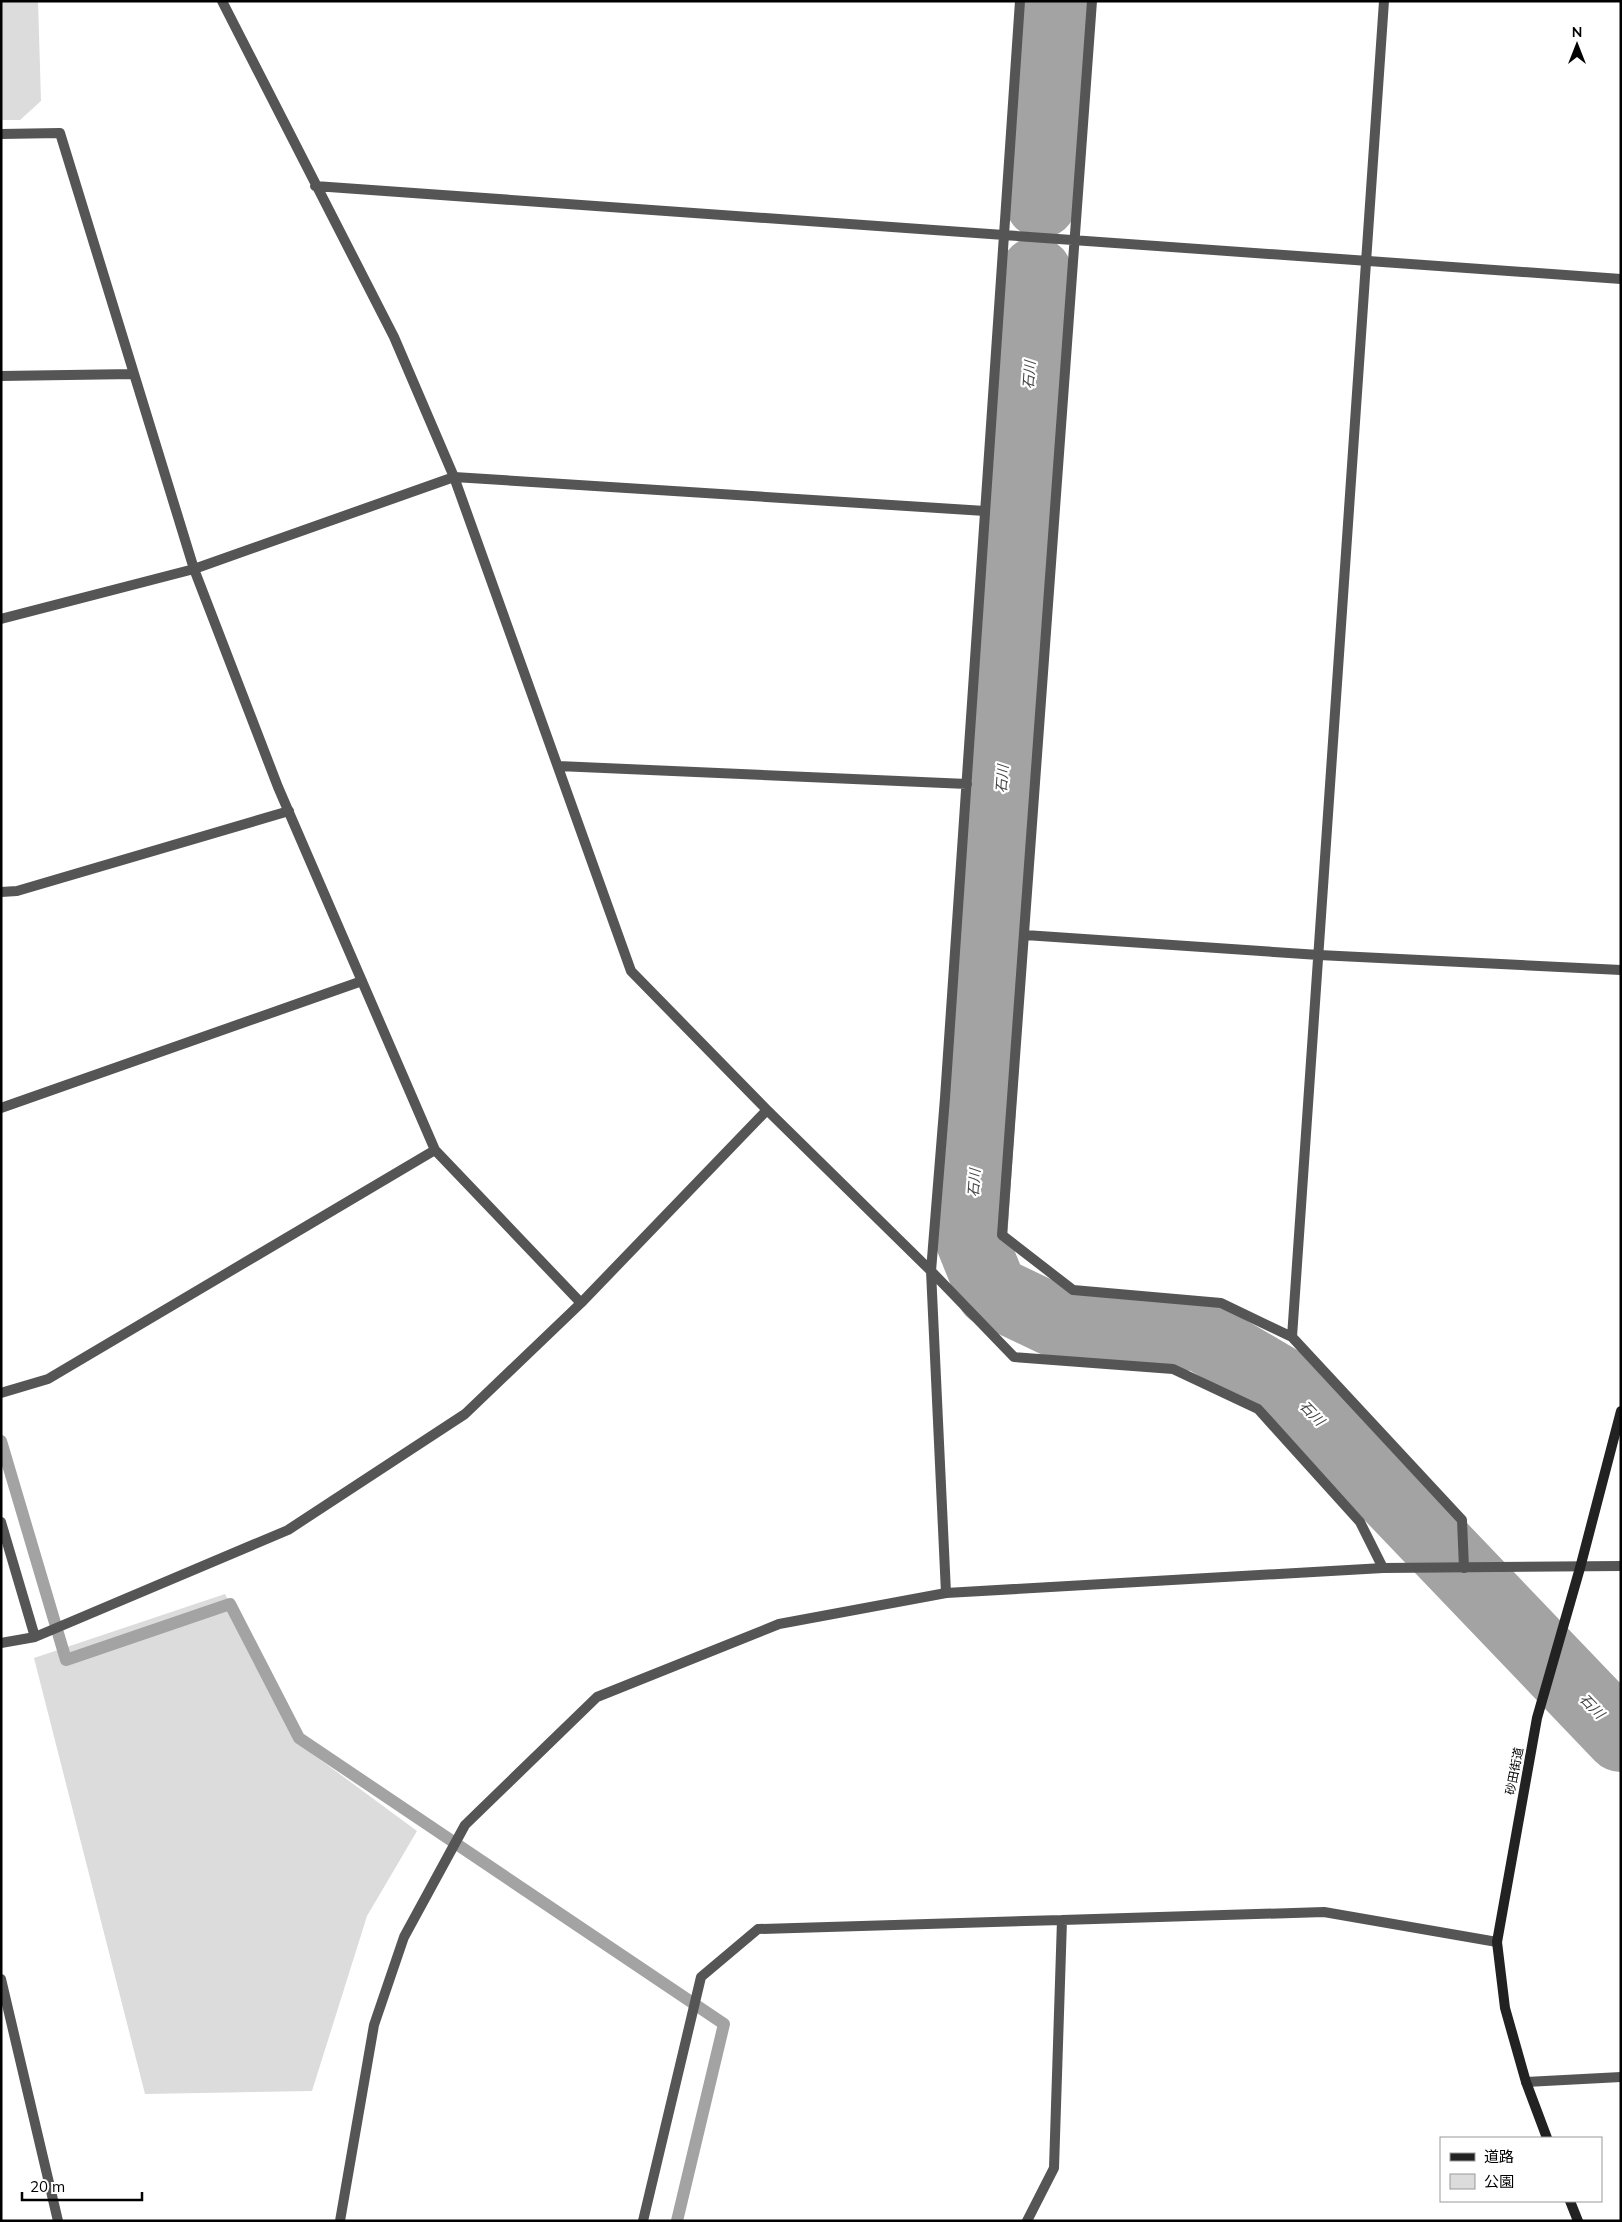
<svg xmlns="http://www.w3.org/2000/svg" width="1622" height="2222" font-family="Mulish,'Noto Sans JP',sans-serif">
<rect width="100%" height="100%" fill="#fff"/>
<path fill="#dcdcdc" d="M1,1H38L41,101L20,120H1Z
M225,1594L303,1747L417,1831L367,1916L312,2091L145,2094L34,1658Z"/>
<g fill="none" stroke-linecap="round" stroke-linejoin="round">
<path stroke="#a3a3a3" stroke-width="12" d="M1,1441L66,1660L230,1604L299,1738L724,2024L677,2221"/>
<path stroke="#a3a3a3" stroke-width="72" d="M1041,202L1055,1
M1036,273L971,1239L992,1291L1055,1321L1202,1336L1284,1384L1621,1736"/>
<path stroke="#555" stroke-width="10" d="M222,1L394,337L454,477L631,971L767,1110L931,1271L1014,1357L1173,1369L1258,1409L1360,1522L1383,1568
M1092,1L1002,1235L1073,1290L1221,1303L1292,1337L1462,1520L1464,1568
M1,134L60,133L194,569L278,787L435,1150L581,1303
M315,186L1621,279
M1,376L134,374
M1,619L194,569L454,477L985,511
M558,766L967,784
M1,892L17,891L289,811
M1025,935L1319,955L1621,970
M1,1108L362,981
M1292,1337L1384,1
M1,1393L48,1379L435,1150
M1,1522L35,1637
M946,1593L931,1271L945,1098L1020,1
M1,1643L35,1637L288,1530L465,1414L581,1303L767,1110
M1,1979L58,2221
M1526,2082L1621,2077
M643,2221L701,1977L758,1929L1062,1920
M1027,2221L1054,2168L1062,1920L1324,1912L1497,1942"/>
<path stroke="#555" stroke-width="10" d="M340,2221L374,2025L404,1937L465,1825L597,1697L779,1624L946,1593L1383,1568L1621,1566"/>
<path stroke="#222" stroke-width="10" d="M1547,2138L1526,2082L1505,2008L1497,1942L1537,1718L1580,1568L1621,1411
M1570,2201L1578,2221"/>
</g>
<g text-anchor="middle" dominant-baseline="central" stroke-width="4.5" stroke-linejoin="round" paint-order="stroke">
<g font-size="12" fill="#000" stroke="#fff">
<text transform="translate(1514 1771) rotate(-79)">砂田街道</text>
</g>
<g font-size="14" font-style="italic" fill="#444" stroke="#fff">
<text transform="translate(1029 375) rotate(-86)">石川</text>
<text transform="translate(1002 779) rotate(-86)">石川</text>
<text transform="translate(974 1183) rotate(-86)">石川</text>
<text transform="translate(1312 1413) rotate(46)">石川</text>
<text transform="translate(1592 1706) rotate(46)">石川</text>
</g>
</g>
<rect width="1622" height="2222" fill="none" stroke="#000000" stroke-width="5"/>
<rect x="1440" y="2137" width="162" height="65" fill="#ffffff" stroke="#999999"/>
<rect x="1450" y="2153" width="25" height="8" fill="#222222" stroke="#999999"/>
<text x="1484" y="2162" font-size="15" fill="#000000">道路</text>
<rect x="1450" y="2174" width="25" height="15" fill="#dcdcdc" stroke="#999999"/>
<text x="1484" y="2187" font-size="15" fill="#000000">公園</text>
<g transform="translate(1577 45)" stroke="#ffffff" stroke-width="4" paint-order="stroke">
<path d="M0-4L9 19L0 12L-9 19Z" fill="#000000"/>
<text y="-8" font-size="14" font-weight="bold" text-anchor="middle" fill="#000000">N</text>
</g>
<path d="M22 2192v8h120v-8" fill="none" stroke="#000000" stroke-width="2.5"/>
<text x="30" y="2192" font-size="15" fill="#000000" stroke="#ffffff" stroke-width="4" paint-order="stroke">20 m</text>
</svg>
